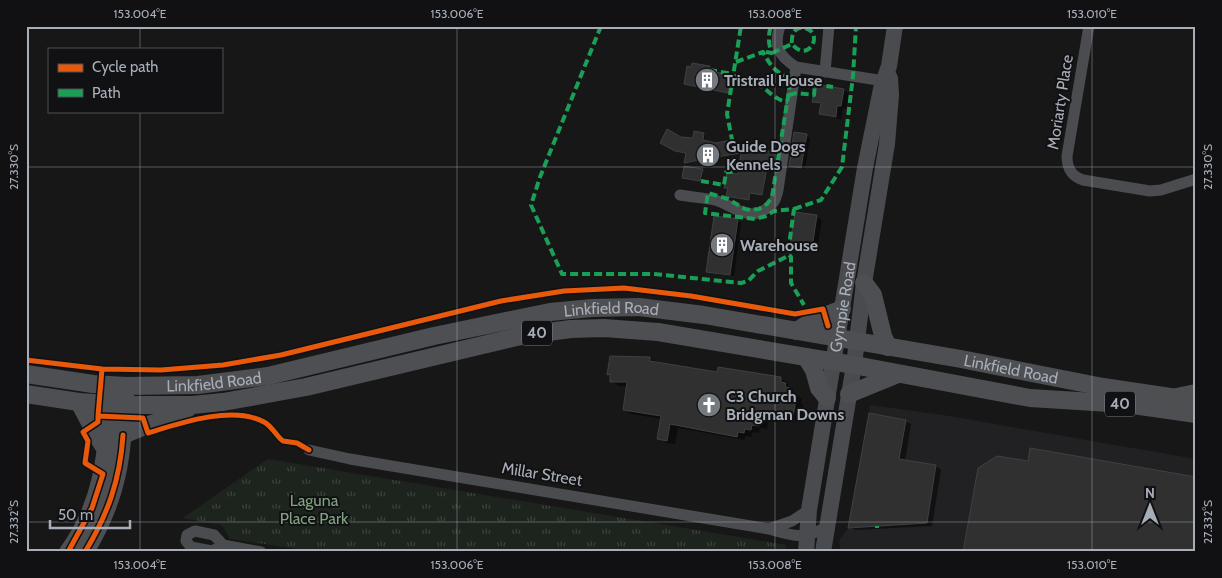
<svg xmlns="http://www.w3.org/2000/svg" width="1222" height="578" font-family="Cabin,sans-serif">
<defs>
<pattern id="grass-tufts" width="24" height="20" patternUnits="userSpaceOnUse" patternTransform="scale(1.25)"><rect width="24" height="20" fill="#1d241d"/><path d="M3 7l-1-3M5 7V3M7 7l1-3M15 17l-1-3M17 17v-4M19 17l1-3" fill="none" stroke="#3b413c"/></pattern>
</defs>
<rect width="100%" height="100%" fill="#171717"/>
<path fill="#212123" d="M870,405L943,415L1196,459V552H841L839,541L848,528Z"/>
<path fill="url(#grass-tufts)" d="M268,459L786,545L784,552H299L298,549L230,539L222,525L183,518Z"/>
<path fill="#0007" d="M710,68V72L732,77L729,92L685,84Z
M843,90L849,93L846,109L843,108L841,119L826,116L820,113L822,105L814,101Z
M695,133L705,135L704,142L716,144L730,141L733,146L775,154L773,168L768,167L763,194L751,193L750,200L729,196V188H727L739,176L743,153L718,157L706,155L705,160L686,162L687,152L680,138L694,140Z
M806,136L810,138L805,169L794,167L790,165Z
M702,170L703,171L702,181L683,178Z
M817,217L822,220L817,250L797,247L792,244Z
M738,221L741,223L734,276L711,273L707,271Z
M649,358L657,362L718,373L719,369L781,379L789,383L788,386L793,389V391L802,399L801,403L803,404L801,421L769,416L767,429L760,428L759,433L752,432V437L745,436V440L678,428L675,444L666,443L658,438L662,419L631,414L624,410L628,386H619L611,381V376L608,374Z
M905,421L911,424L905,461L936,466L941,470L932,526L855,530L850,527Z"/>
<path fill="#303031" stroke="#3f4043" d="M692,63L710,66L709,71L731,75L728,93L684,84L687,66L691,67Z
M815,84L844,89L841,106H837L836,117L819,114L821,103L812,102Z
M667,129L681,137L693,138L694,131L704,133L703,140L716,143L731,140L732,145L774,152L772,169L767,168L762,195L750,193L749,200L726,196L728,188H724L727,173L738,174L741,153L716,157L705,156L704,159L684,163L686,153L675,151L660,143Z
M794,132L807,134L801,168L789,166Z
M684,166L703,169L700,181L682,178Z
M795,212L817,215L812,248L790,244Z
M714,216L738,219L730,275L706,272Z
M610,356L650,357V361L717,372L718,367L781,377V382L786,383L785,387L790,388L789,393L794,394V398L796,399L793,417L761,412L759,426L752,425L751,430L745,429L744,433L738,432L737,437L670,424L667,441L657,439L661,416L623,410L627,382H610V374L607,375Z
M869,413L906,420L899,459L936,465L927,523L848,528Z
M1030,448L1196,477V552H963L978,468L997,456L1028,461Z"/>
<g fill="none" stroke-linecap="round" stroke-linejoin="round">
<path stroke="#4b4c50" stroke-width="11" d="M780,26C773,46 779,56 796,67L884,81
M1089,26L1067,156C1067,168 1071,176 1083,180L1150,191L1161,190L1196,179
M825,72L829,26
M680,195C692,197 704,198 715,200C732,205 749,222 766,209C774,204 776,199 778,190L796,67
M309,450L350,459L769,529C792,536 805,540 826,527
M769,529L792,521L809,510
M195,531L214,535L223,545L212,551L191,547L186,541L187,535Z
M223,545L261,552"/>
<g stroke="#4a4b4e" stroke-width="16">
<path id="s1" d="M806,552L809,510L865,168L881,89L889,66L895,26"/>
<path d="M823,552L854,365L864,283L887,144L891,95L890,78"/>
</g>
<g stroke="#4d4f52" stroke-width="18">
<path d="M864,283L873,295L883,336L888,347"/>
<path d="M797,331L812,321L842,309"/>
<path d="M806,357L814,370L819,388L827,398"/>
<path id="s2" d="M26,374L93,384L125,386L198,385L268,376L434,336L550,312L592,308L639,307L704,315L961,359L1103,387L1177,398L1190,402"/>
<path d="M26,394L79,402L124,405H192L223,402L306,387L525,335L571,329L604,328L658,332L854,365L1030,398L1126,404L1196,414"/>
<path d="M849,394L898,374"/>
<path d="M79,402C88,418 96,436 107,451"/>
<path d="M123,435L145,426L179,416L191,405"/>
<path d="M68,552C104,503 107,450 111,393"/>
<path d="M85,552C119,495 122,458 125,394"/>
</g>
<path stroke="#4e4f51" stroke-width="20" d="M1177,398L1196,394"/>
<path stroke="#1a9f57" stroke-width="4" stroke-dasharray="8 4" stroke-linecap="butt" d="M601,26L540,177L531,205L562,274H654L741,283L748,281L758,271L790,255
M766,52L772,53C768,44 768,35 771,26
M772,53L792,44C809,65 825,31 804,28C794,26 791,36 792,44
M736,62L763,52C770,65 776,74 791,78L772,197L767,204L759,209L750,210L745,209L728,199L708,193L705,213L755,219L766,216L774,211L794,209L788,253L791,257V283L804,305
M709,70L733,74
M733,76C743,78 752,79 760,85C770,92 775,100 788,102
M789,95L797,93L814,95L815,84L833,87
M701,181L724,185L726,172H731L735,155L727,114L741,26
M794,209L821,200L842,167L853,76L856,26
M877,526V528"/>
<g stroke="#111113" stroke-width="8">
<path id="cycleway" d="M26,360L102,369L98,416L143,418L148,433C180,423 233,405 264,422C273,427 276,436 283,441L297,443L309,450
M102,369L161,370L223,365L281,355L501,301L564,291L624,288L691,296L795,314L823,309L828,326
M68,552L92,508L103,474L85,463L88,441L83,432L98,422V416
M85,552C108,514 120,480 123,435"/>
</g>
<use href="#cycleway" stroke="#e8590c" stroke-width="5"/>
</g>
<path fill="none" stroke="#a8aeb8" stroke-width="1" stroke-opacity="0.45" d="M140,26V49M457,26V552M775,26V552M1092,26V552M140,111V552M26,167H1196M26,522H1196"/>
<defs>
<g id="building-disc" transform="scale(1.25)"><circle r="9.5" fill="#757980" stroke="#111113"/><path d="M-4-6H4V6H1V3H-1V6H-4ZM-2.5-4.3h1.7v1.8h-1.7ZM.8-4.3h1.7v1.8H.8ZM-2.5-1h1.7V.8h-1.7ZM.8-1h1.7V.8H.8Z" fill="#fff"/></g>
<g id="church-disc" transform="scale(1.25)"><circle r="9.5" fill="#757980" stroke="#111113"/><path d="M-1.2-6h2.4v3.5h3.3v2.4h-3.3V6h-2.4V-.1h-3.3v-2.4h3.3Z" fill="#fff"/></g>
</defs>
<g fill-rule="evenodd">
<use href="#building-disc" x="707" y="80"/>
<use href="#building-disc" x="708" y="155"/>
<use href="#building-disc" x="722" y="245"/>
<use href="#church-disc" x="709" y="405"/>
</g>
<g text-anchor="middle" dominant-baseline="central" stroke-width="4" stroke-linejoin="round" paint-order="stroke">
<g fill="#111113" stroke="#7b7f86" stroke-width="1">
<rect x="522" y="320.5" width="30" height="25" rx="4"/>
<rect x="1105" y="391.5" width="30" height="25" rx="4"/>
</g>
<g font-size="15" font-weight="bold" fill="#a8aeb8">
<text x="537" y="333">40</text>
<text x="1120" y="404">40</text>
</g>
<g font-size="16" font-weight="bold" fill="#a8aeb8" stroke="#111113" text-anchor="start">
<text x="724" y="80">Tristrail House</text>
<text x="726" y="146">Guide Dogs<tspan x="726" dy="18">Kennels</tspan></text>
<text x="740" y="245">Warehouse</text>
<text x="726" y="396">C3 Church<tspan x="726" dy="18">Bridgman Downs</tspan></text>
</g>
<g font-size="16" fill="#a8aeb8" stroke="#111113">
<text transform="translate(1060 102) rotate(-81)">Moriarty Place</text>
<text stroke="none"><textPath href="#s1" startOffset="248">Gympie Road</textPath></text>
<text stroke="none"><textPath href="#s2" startOffset="594">Linkfield Road</textPath></text>
<text stroke="none"><textPath href="#s2" startOffset="999">Linkfield Road</textPath></text>
<text stroke="none"><textPath href="#s2" startOffset="189">Linkfield Road</textPath></text>
<text transform="translate(542 474) rotate(9)">Millar Street</text>
</g>
<g font-size="16" fill="#7fa47e" stroke="#111113">
<text x="314" y="500">Laguna<tspan x="314" dy="18">Place Park</tspan></text>
</g>
</g>
<rect width="1222" height="578" fill="none" stroke="#111113" stroke-width="55"/>
<rect x="48" y="48" width="175" height="65" fill="#111113" stroke="#4d5055"/>
<rect x="58" y="64" width="25" height="8" fill="#e8590c" stroke="#4d5055"/>
<text x="92" y="72" font-size="15" fill="#a8aeb8">Cycle path</text>
<rect x="58" y="89" width="25" height="8" fill="#1a9f57" stroke="#4d5055"/>
<text x="92" y="98" font-size="15" fill="#a8aeb8">Path</text>
<g transform="translate(1150 506)" stroke="#111113" stroke-width="4" paint-order="stroke">
<path d="M0-4L9 19L0 12L-9 19Z" fill="#a8aeb8"/>
<text y="-8" font-size="14" font-weight="bold" text-anchor="middle" fill="#a8aeb8">N</text>
</g>
<path d="M50 520v8h80v-8" fill="none" stroke="#a8aeb8" stroke-width="2.5"/>
<text x="58" y="520" font-size="15" fill="#a8aeb8" stroke="#111113" stroke-width="4" paint-order="stroke">50 m</text>
<rect x="28" y="28" width="1166" height="522" fill="none" stroke="#a8aeb8" stroke-width="2"/>
<g font-size="12" text-anchor="middle" fill="#a8aeb8">
<text x="140" y="18">153.004°E</text>
<text x="457" y="18">153.006°E</text>
<text x="775" y="18">153.008°E</text>
<text x="1092" y="18">153.010°E</text>
<text transform="translate(14 167) rotate(-90)" y="4">27.330°S</text>
<text transform="translate(1208 167) rotate(-90)" y="4">27.330°S</text>
<text transform="translate(14 522) rotate(-90)" y="4">27.332°S</text>
<text transform="translate(1208 522) rotate(-90)" y="4">27.332°S</text>
<text x="140" y="569">153.004°E</text>
<text x="457" y="569">153.006°E</text>
<text x="775" y="569">153.008°E</text>
<text x="1092" y="569">153.010°E</text>
</g>
</svg>
